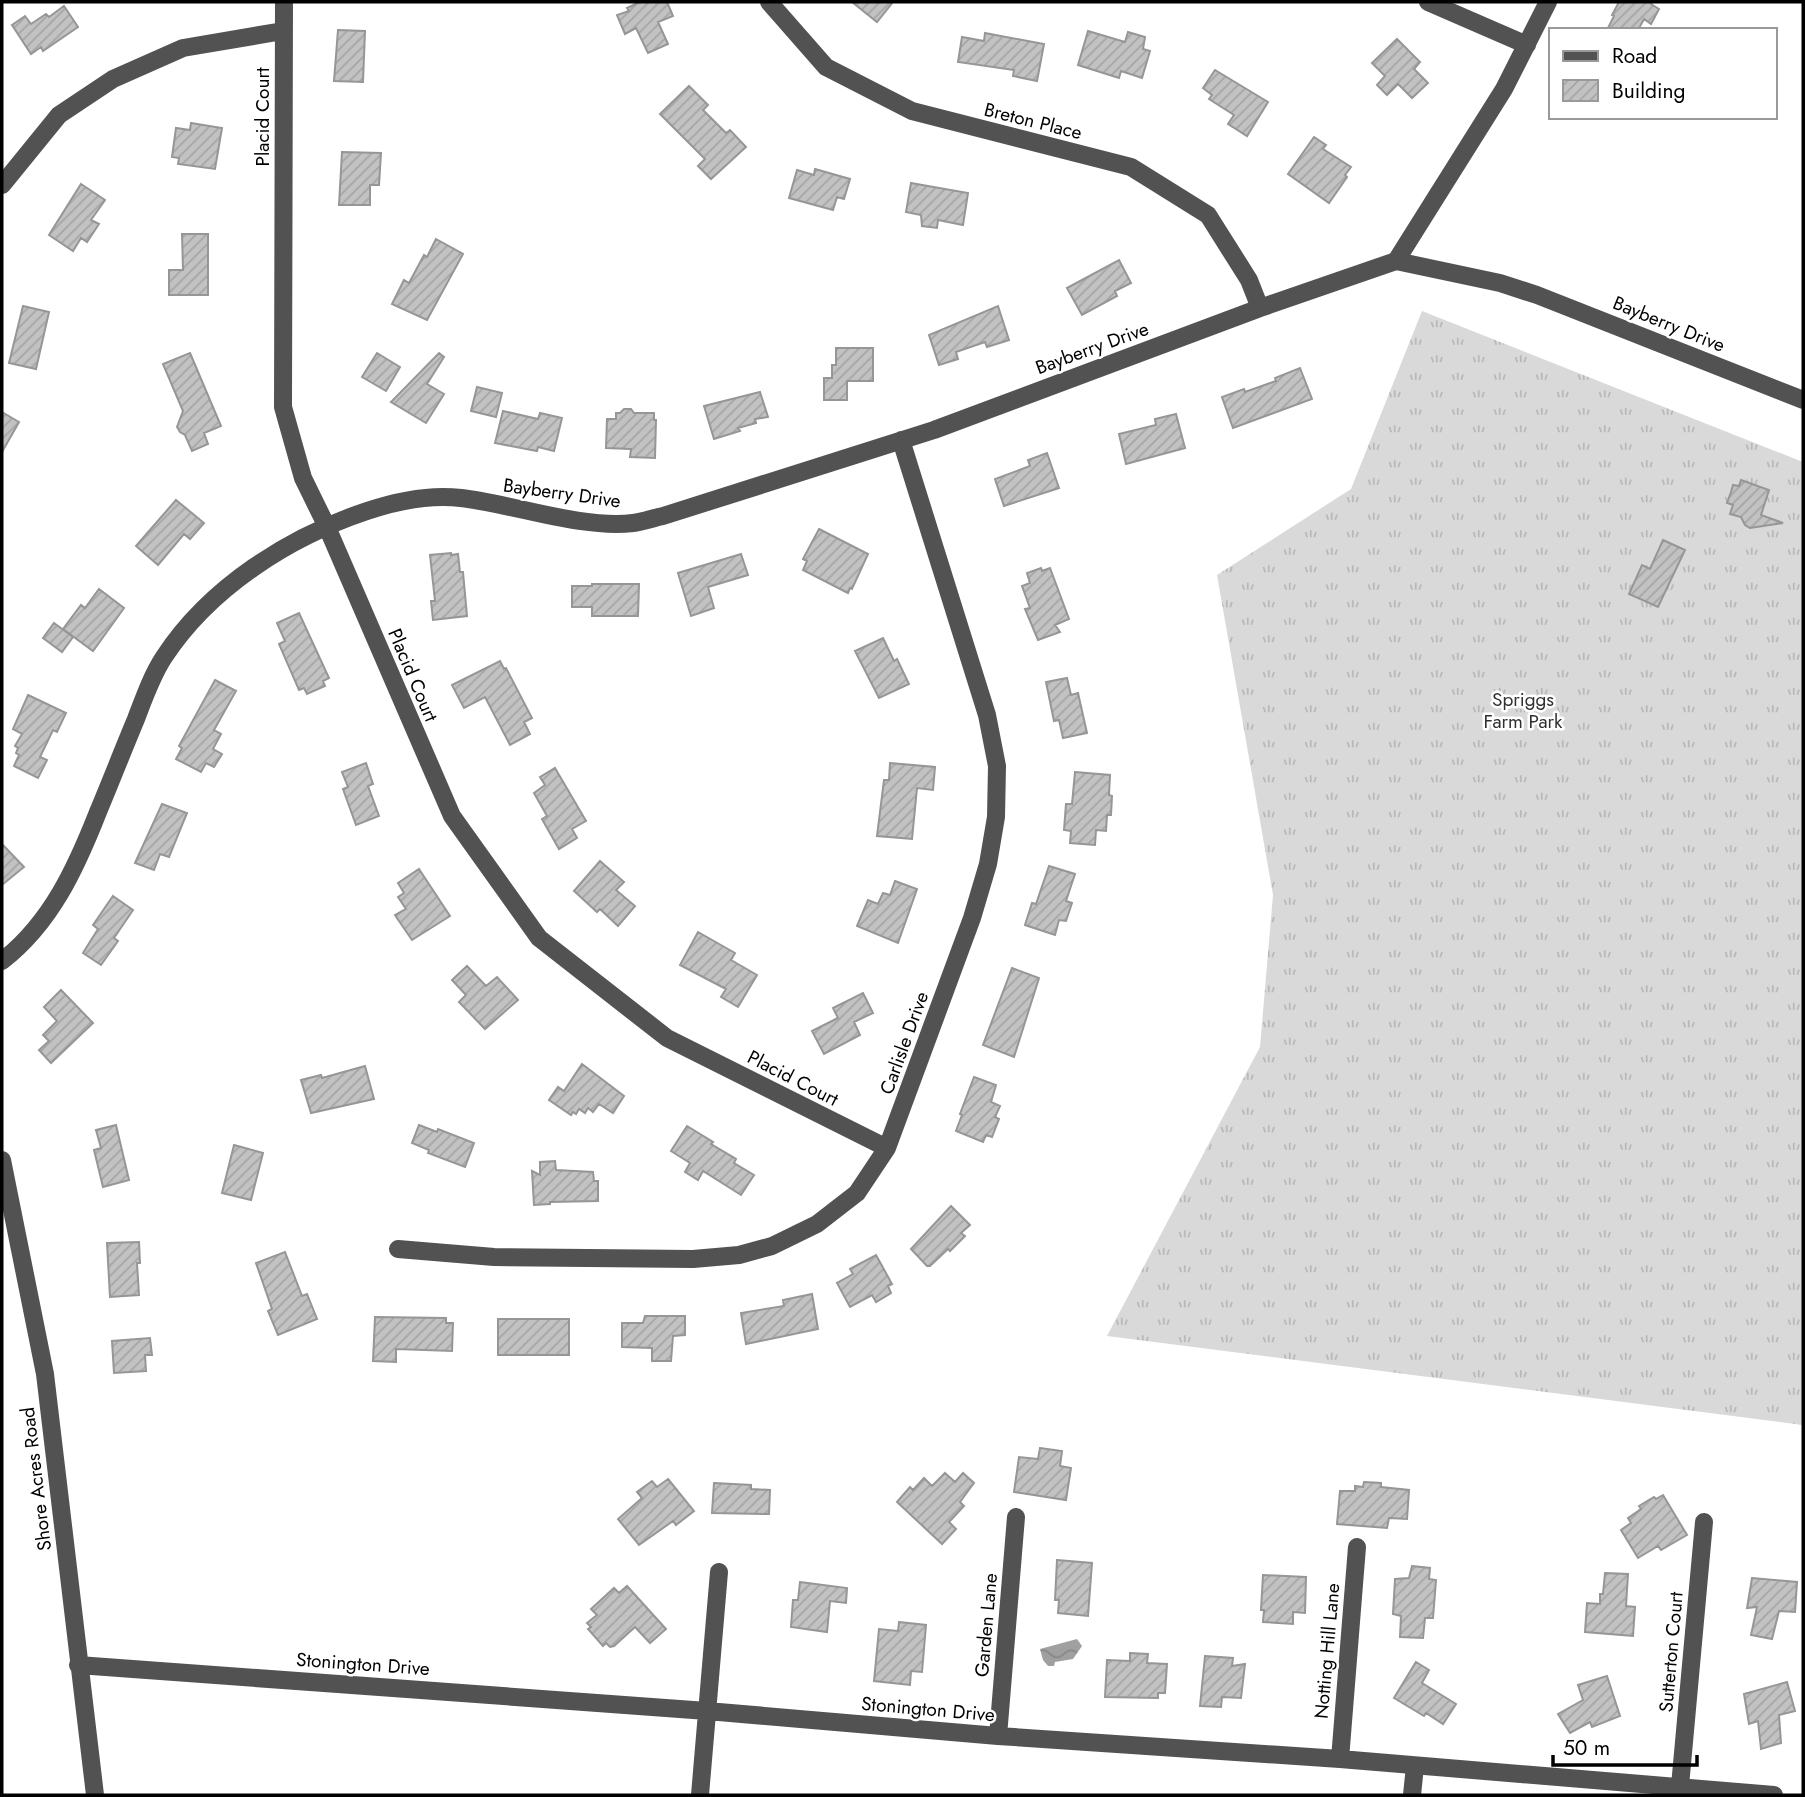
<svg xmlns="http://www.w3.org/2000/svg" width="1805" height="1797" font-family="Jost,sans-serif">
<defs>
<pattern id="grass-tufts" width="24" height="20" patternUnits="userSpaceOnUse" patternTransform="scale(1.75)"><rect width="24" height="20" fill="#d9d9d9"/><path d="M3 7l-1-3M5 7V3M7 7l1-3M15 17l-1-3M17 17v-4M19 17l1-3" fill="none" stroke="#b8b8b8"/></pattern>
<pattern id="water-waves" width="16" height="10" patternUnits="userSpaceOnUse" patternTransform="scale(1.75)"><rect width="16" height="10" fill="#a0a0a0"/><path d="M0 5q4-4 8 0t8 0" fill="none" stroke="#888"/></pattern>
<pattern id="building-hatch" width="6" height="6" patternUnits="userSpaceOnUse" patternTransform="scale(1.75)"><rect width="6" height="6" fill="#c2c2c2"/><path d="M-1 1l2-2M0 6l6-6M5 7l2-2" fill="none" stroke="#a5a5a5"/></pattern>
</defs>
<rect width="100%" height="100%" fill="#fff"/>
<path fill="url(#grass-tufts)" d="M1422,311L1803,462V1425L1107,1336L1260,1047L1273,895L1217,575L1351,489Z"/>
<path fill="url(#water-waves)" d="M1077,1639L1082,1646L1073,1659L1055,1662L1054,1666H1048L1043,1660L1040,1649Z"/>
<path fill="url(#building-hatch)" stroke="#969696" stroke-width="2" d="M640,2H667L673,16L658,22L668,44L648,53L636,28L625,34L617,15L629,11L627,8Z
M852,2H893L877,22Z
M1619,2H1652L1651,4L1659,9L1651,24L1644,19L1638,30H1607L1614,16L1612,15Z
M64,6L78,27L43,51L41,47L31,54L12,25L25,16L31,24L46,14L49,17Z
M338,30L365,31L363,82L334,81Z
M1088,31L1125,42L1128,32L1145,37L1143,49L1150,51L1142,78L1121,71L1119,78L1078,65Z
M985,33L1044,44L1037,81L1013,76L1014,70L958,62L962,37L984,41Z
M1397,39L1420,62L1414,69L1428,83L1412,98L1398,84L1387,95L1377,85L1385,76L1372,63Z
M1215,70L1268,102L1247,136L1228,124L1234,115L1209,99L1212,95L1203,88Z
M689,86L708,105L703,110L726,133L730,130L746,147L711,179L698,166L705,159L660,114Z
M191,123L222,128L215,169L178,164L179,158L172,157L176,128L190,130Z
M1314,137L1326,145L1323,149L1351,167L1345,175L1347,177L1329,203L1288,174Z
M342,152L381,153L379,185H370V205H339Z
M815,169L850,179L844,199L837,197L833,210L789,198L797,170L814,175Z
M911,183L968,193L963,225L938,220L937,228L922,226L921,215L906,212Z
M81,184L105,200L91,220L99,224L87,242L81,238L73,251L49,235Z
M182,234H208V295H169V270H183Z
M436,239L463,254L427,320L392,304L404,280L409,283L424,255L427,257Z
M1119,260L1131,283L1115,291L1117,296L1082,315L1067,288Z
M23,306L49,312L36,369L9,363Z
M998,306L1009,340L987,347L985,342L956,352L958,359L939,365L929,335Z
M836,348H873V381H847V400H824V378H832V365H836Z
M190,353L221,426L204,433L208,444L192,451L185,435L180,432L177,427L183,411L163,364Z
M377,353L400,367L386,391L362,377Z
M439,353L444,357L427,384L444,394L426,423L391,402Z
M1300,368L1312,399L1233,428L1222,397L1244,389L1245,392L1276,381L1275,378Z
M477,387L502,393L496,417L471,411Z
M760,392L768,417L755,419L756,423L738,428L740,431L714,439L704,406Z
M624,409H631L634,413H654V420H656L655,458L630,457L631,449L606,448L607,419H616V413H620Z
M503,411L538,419L540,413L562,418L554,451L538,447L537,451L495,443Z
M2,412L19,422L2,452Z
M1176,414L1185,448L1126,464L1119,434L1156,425L1155,419Z
M1047,453L1059,488L1004,506L995,479L1030,466L1028,460Z
M1741,480L1769,490L1761,515L1783,523L1750,528L1745,525L1741,517L1730,514L1733,505L1727,503L1731,492L1733,485L1739,486Z
M176,500L204,523L190,539L184,534L158,565L136,546Z
M819,529L868,554L852,589L850,588L848,593L803,570L807,561L803,559Z
M1663,540L1685,550L1658,607L1629,594L1642,565L1650,569Z
M451,553V555L458,554L460,572H463L467,616L433,620L431,601H435L430,555Z
M741,554L748,575L708,587L714,608L691,616L678,573Z
M1041,568L1042,571L1050,568L1069,619L1055,625L1060,632L1038,640L1025,609L1030,608L1022,586L1030,583L1027,573Z
M592,584H639L638,616H592V607H572V586H592Z
M99,589L124,608L93,651L63,629L81,605L85,608Z
M299,613L329,678L323,681L325,686L307,694L304,688L299,690L279,644L285,641L277,623Z
M54,623L73,637L62,652L43,638Z
M883,638L894,661L897,659L909,684L879,698L855,651Z
M500,661L504,669L506,668L532,718L524,722L530,734L510,745L485,697L464,708L452,685Z
M1067,678L1071,695L1078,693L1087,733L1063,738L1059,720L1054,721L1046,682Z
M215,680L236,691L214,730L221,734L213,749L222,754L214,767L206,763L201,772L176,759L182,748L179,746Z
M28,695L66,713L57,732L53,730L40,757L47,760L38,778L14,766L19,755L16,753L18,748L15,746L22,734L13,729Z
M366,763L373,784L368,786L379,816L356,825L343,789L348,787L342,772Z
M890,763L935,767L933,790L917,788L912,839L877,836L884,780H889Z
M555,768L586,821L572,829L577,838L559,849L542,819L547,816L534,793L545,785L540,777Z
M1075,772L1110,775L1109,795L1112,796L1111,815H1107L1106,831L1096,830L1095,845L1070,843L1071,831L1064,830L1066,804H1072Z
M162,804L187,813L169,857L160,854L154,870L135,863Z
M2,844L24,867L2,885Z
M600,861L624,882L616,890L635,906L618,926L600,909L597,912L574,891Z
M1049,866L1075,874L1066,901L1072,903L1066,921L1059,920L1055,935L1025,925L1032,903L1036,904Z
M419,869L450,916L412,940L395,915L406,909L398,897L404,893L398,883Z
M895,881L917,889L898,943L857,926L868,900L878,904L883,893L890,895Z
M113,896L133,910L114,938L118,941L101,965L83,953L98,929L93,925Z
M698,932L735,953L731,960L757,975L738,1007L721,997L726,989L680,965Z
M467,966L486,986L497,977L518,1000L485,1029L459,1002L466,995L452,980Z
M1012,968L1039,978L1014,1057L983,1045Z
M61,990L93,1023L51,1063L39,1050L49,1041L43,1035L57,1021L44,1007Z
M863,993L873,1013L854,1022L860,1035L824,1054L812,1031L838,1018L833,1008Z
M582,1064L624,1096L613,1113L599,1104L593,1112L588,1108L585,1113L579,1109L576,1114L573,1112L571,1115L549,1100L558,1087L564,1091Z
M365,1066L374,1099L311,1113L301,1080L321,1075L322,1078Z
M974,1077L996,1085L991,1102L1000,1106L995,1117L999,1119L992,1137L986,1135L983,1142L956,1131L962,1115L960,1114Z
M116,1125L129,1180L103,1187L94,1150L101,1148L96,1130Z
M419,1125L437,1132L438,1129L474,1143L465,1167L428,1153L429,1150L412,1143Z
M687,1126L713,1142L711,1144L736,1159L734,1163L754,1175L741,1195L703,1171L698,1180L685,1172L690,1163L671,1151Z
M234,1145L263,1153L251,1200L222,1193Z
M555,1161L556,1170L593,1172L594,1181H598V1201L550,1202V1204L534,1205L532,1171L540,1175V1162Z
M951,1206L970,1225L961,1233L965,1236L950,1251L948,1249L930,1266H927L911,1249Z
M139,1242L140,1263H137L139,1295L110,1297L107,1243Z
M285,1252L302,1296L307,1294L317,1319L278,1335L268,1311L272,1309L256,1263Z
M876,1255L892,1284L888,1286L891,1293L876,1302L872,1295L850,1307L837,1283L853,1274L850,1269Z
M812,1294L818,1329L746,1344L741,1313L784,1306L783,1300Z
M645,1316H685V1335L673,1336L671,1361H652V1348L622,1347V1323H643Z
M375,1317L446,1318V1323H453L452,1351L396,1349V1362L373,1361Z
M498,1319H569V1355H498Z
M150,1338L152,1355H145L146,1371L114,1373L112,1341Z
M1040,1448L1062,1451L1060,1466L1071,1468L1066,1500L1014,1492L1019,1457L1038,1459Z
M945,1473L955,1482L963,1473L974,1483L960,1502L964,1506L949,1522L956,1529L942,1544L897,1502L910,1487L913,1490L924,1478L932,1486Z
M668,1479L694,1511L676,1525L673,1521L639,1545L618,1519L642,1498L637,1492L652,1481L657,1487Z
M1364,1482L1381,1483V1487L1409,1490L1407,1519L1389,1518L1387,1528L1337,1524L1340,1491H1355V1486L1363,1487Z
M714,1483L751,1485V1489L770,1490L769,1514L712,1513Z
M1663,1495L1687,1535L1661,1550L1658,1546L1638,1558L1621,1530L1631,1523L1628,1518L1641,1509L1639,1506L1654,1497L1656,1499Z
M1057,1560L1092,1563L1088,1616L1058,1613L1059,1600H1055Z
M1412,1566L1430,1568L1429,1579L1436,1580L1433,1618H1425L1423,1638L1400,1637L1401,1616L1393,1614L1395,1579L1409,1578Z
M1605,1573L1628,1574L1626,1606L1635,1607L1633,1636L1585,1632L1587,1603L1600,1604V1594H1603Z
M1263,1575L1306,1577L1305,1613L1293,1612V1624L1263,1622L1264,1610H1261Z
M1752,1578L1797,1582L1795,1612L1779,1611L1772,1639L1751,1635L1757,1607L1747,1608Z
M800,1582L847,1588L846,1603L830,1601L827,1632L791,1627L793,1600H798Z
M627,1586L666,1629L650,1643L635,1627L614,1646L610,1647L606,1643L603,1646L588,1629L591,1627L587,1623L597,1615L591,1609L614,1588L619,1593Z
M899,1622L926,1625L922,1672L911,1671L910,1685L874,1681L879,1629L898,1631Z
M1130,1653L1148,1654L1147,1663L1167,1664L1165,1693H1158V1698L1105,1697L1107,1660L1130,1661Z
M1205,1656L1233,1658L1232,1666L1245,1664L1241,1698L1222,1697L1221,1707L1200,1706Z
M1416,1662L1429,1670L1422,1683L1456,1704L1443,1724L1426,1713L1424,1716L1394,1698Z
M1607,1676L1620,1716L1592,1727L1590,1722L1570,1733L1558,1714L1583,1700L1578,1685Z
M1787,1682L1795,1711L1779,1715L1781,1743L1761,1749L1758,1721L1749,1724L1744,1694Z"/>
<g fill="none" stroke-linecap="round" stroke-linejoin="round">
<path stroke="#525252" stroke-width="18" d="M284,2L283,407L303,478L327,527L452,816L539,938L667,1038L887,1148
M769,2L826,67L912,111L1131,167L1208,215L1249,280L1260,308
M1428,2L1527,45
M2,185L59,115L113,79L183,48L283,31
M1396,261L1500,283L1537,295L1803,400
M2,961C51,923 76,868 98,812C111,781 123,750 136,719C144,698 152,675 164,657C210,587 289,537 367,511C397,501 429,494 461,498C513,504 581,529 633,523C643,522 653,518 663,516L934,430L1260,308L1396,261L1504,89L1548,2
M2,1160L45,1374L95,1795
M398,1249L494,1257L693,1259L739,1255L772,1246L817,1224L857,1193L887,1148L972,918L988,864L996,817L997,766L987,715L901,440
M78,1665L707,1711L998,1736L1340,1759L1774,1795
M998,1736L1016,1517
M1340,1759L1357,1547
M1680,1786L1704,1522
M700,1795L719,1572
M1412,1795L1415,1766"/>
</g>
<g text-anchor="middle" dominant-baseline="central" stroke-width="5" stroke-linejoin="round" paint-order="stroke">
<g font-size="19" fill="#000" stroke="#fff">
<text transform="translate(262 117) rotate(-90)">Placid Court</text>
<text transform="translate(1033 121) rotate(14)">Breton Place</text>
<text transform="translate(1669 324) rotate(22)">Bayberry Drive</text>
<text transform="translate(1092 348) rotate(-20)">Bayberry Drive</text>
<text transform="translate(562 493) rotate(8)">Bayberry Drive</text>
<text transform="translate(413 675) rotate(67)">Placid Court</text>
<text transform="translate(904 1043) rotate(-70)">Carlisle Drive</text>
<text transform="translate(793 1078) rotate(27)">Placid Court</text>
<text transform="translate(36 1479) rotate(-97)">Shore Acres Road</text>
<text transform="translate(986 1625) rotate(-85)">Garden Lane</text>
<text transform="translate(1327 1651) rotate(-85)">Notting Hill Lane</text>
<text transform="translate(1671 1652) rotate(-85)">Sutterton Court</text>
<text transform="translate(363 1664) rotate(4)">Stonington Drive</text>
<text transform="translate(928 1709) rotate(5)">Stonington Drive</text>
</g>
<g font-size="19" fill="#303030" stroke="#fff">
<text x="1523" y="699">Spriggs<tspan x="1523" dy="22">Farm Park</tspan></text>
</g>
</g>
<rect width="1805" height="1797" fill="none" stroke="#000000" stroke-width="7"/>
<rect x="1549" y="28" width="228" height="91" fill="#ffffff" stroke="#999999" stroke-width="2"/>
<rect x="1563" y="51" width="35" height="10" fill="#525252" stroke="#999999" stroke-width="2"/>
<text x="1612" y="63" font-size="21" fill="#000000">Road</text>
<rect x="1563" y="80" width="35" height="21" fill="url(#building-hatch)" stroke="#999999" stroke-width="2"/>
<text x="1612" y="98" font-size="21" fill="#000000">Building</text>
<path d="M1553 1755v10h144v-10" fill="none" stroke="#000000" stroke-width="3.5"/>
<text x="1563" y="1755" font-size="21" fill="#000000" stroke="#ffffff" stroke-width="5" paint-order="stroke">50 m</text>
</svg>
